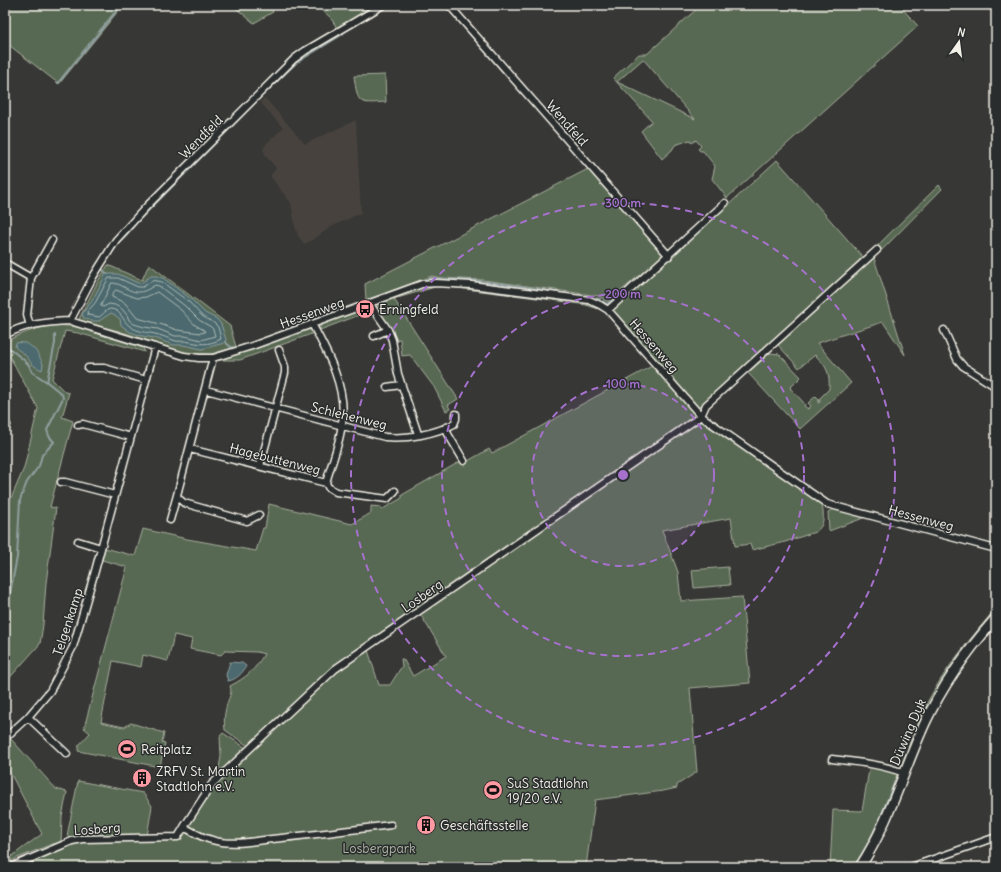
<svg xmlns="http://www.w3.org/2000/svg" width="1001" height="872" font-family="Delius,sans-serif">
<rect width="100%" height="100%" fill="#373735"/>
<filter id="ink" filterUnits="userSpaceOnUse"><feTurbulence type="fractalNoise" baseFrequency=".025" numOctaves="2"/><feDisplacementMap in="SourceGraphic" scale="8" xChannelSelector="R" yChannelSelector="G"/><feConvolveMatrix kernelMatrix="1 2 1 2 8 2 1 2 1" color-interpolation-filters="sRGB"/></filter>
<g filter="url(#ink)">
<path fill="#47433e" d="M265,98L305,144L356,120L361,213L331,227L314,239L304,244L298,236L295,226L291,203L270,176L276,168L265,155L263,149L266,144L283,128L260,102Z"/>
<path fill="#596952" stroke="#a6ad9d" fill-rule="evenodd" d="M5,5H123L59,84L5,42Z
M232,5H276L272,8L273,12L254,23Z
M316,5H375L337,28L330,17Z
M701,5H899L918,26L727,198L712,179L715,166L703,151H700L698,149L701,146L696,140L692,143L690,140L675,145L672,150L662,159L641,131L652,121L613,78L639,54H647ZM643,59L695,119L617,82Z
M385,75L386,102C358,104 358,105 354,76Z
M777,160L863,257L700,408L702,410H699L613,312L612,308L671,258Z
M588,169L663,255L608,302L599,296L483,280L441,278L432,276L366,300L365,284Z
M939,185L942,189L882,250L878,245Z
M874,258L905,355L883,322L817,343L851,383L800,429L748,373L770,353L779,354L801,377L790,388L805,404L804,406L808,409L811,406L808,403L816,396L819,399L818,403L820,402V398L829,389C830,372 827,367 815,355L799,368L778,345Z
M149,264L230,326L236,347L211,354L185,353L119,331L78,321L98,281L108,265L142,280Z
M431,285L474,287L582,302L602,310L586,305L560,301L449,287H435L394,299L458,399L448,405L450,409L446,411L434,387L410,355L402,356L400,339L394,340L393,330L387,324L376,308L378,303L416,288Z
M366,307L370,311L320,330V326L321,324Z
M59,325L79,327L143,348L145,352L78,333L65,331L52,379L65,392L69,393L62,417L73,421L50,507L56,508L46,583L43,625L40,644L5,683V592L9,573V503L24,468L38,408L5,348V344L7,343V341C24,332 39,327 59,325Z
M307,329H310L314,333L240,360H219Z
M652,366L694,413L692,420L331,669L248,746L225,730C224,723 224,715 226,708C227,700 233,694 230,686C247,677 255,670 264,654L257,652L225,651L221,655L190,649L192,639L174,635L168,661L143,655L141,667L113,661L101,722L124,727L131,723L164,733L162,742L165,743L160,767L78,751L79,745L90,733L84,728L127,567L102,560L105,548L135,556L143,529L187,539L256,551L263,528H265L269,504L352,524L371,513V506L381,507V510L402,498V495L461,461L466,462L489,449L492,453Z
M702,422L822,505C824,516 825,526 815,532L785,542L752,550L750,544L735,546L731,518L662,530L678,572L681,601L742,597L750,683L690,688L697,772L677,785V788L663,791L595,800L586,867H16L62,847L83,841L181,838L184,832L187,831L213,842L227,844H244L391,827V823C353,829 316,833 278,837C257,839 235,843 214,839C204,838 194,832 189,824L214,787L220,780L335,674L368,650L379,685H390L402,666L401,659H403L413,676L446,656L420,614L695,424Z
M834,509L866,517L829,531L828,512Z
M728,567L730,585L694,588L692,570Z
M996,608V614L976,638L903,766H901C909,745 917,722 928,701C946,667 971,638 996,608Z
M223,733L246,748L218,774L221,756L220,736Z
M11,739L56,789L67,792L62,817L61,844H52L10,861L9,858L42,834L5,763V743Z
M870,764L898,772C885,805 873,838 853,867H830L833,810L862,811Z
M78,781L143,793L152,806L147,836L71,838L67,836Z"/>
<path fill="#4b696e" stroke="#8f9f9f" d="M105,274H118L138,283H141L151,276H156L163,278L191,299L205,313L217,319L221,324L226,340L224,343L202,349L183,345H173L155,338L142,336L130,332L121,325L120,319L115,315L111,313L99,321H92L84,318L82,314L92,301L103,280Z
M16,343C31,340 38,353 43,364L42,370C28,364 32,361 23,353C20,351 17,349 15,347Z
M230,662L242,663L246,666C243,673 236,680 228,681L226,675Z"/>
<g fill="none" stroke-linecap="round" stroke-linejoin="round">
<path stroke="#b0bbb7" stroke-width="1" d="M109,278H118L138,287H143L153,280L162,282L189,302L202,316L214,323L218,327L221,339C207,346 200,344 185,341C181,341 177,342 173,340C167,338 161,335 155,334C147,332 138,332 131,327C123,323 122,310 111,309C106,309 103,315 99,317L88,315L87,312L95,303Z
M112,283C117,283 120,285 124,287C137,295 143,293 155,285L159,286L185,306L199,320L211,327L213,329L215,336L201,340L185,336H175L158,329L144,327L134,324L129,320L127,315L122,309L115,305L109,304L103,307L101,306Z
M116,290L137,298L146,297L157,292L181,310L195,325L204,330L205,332L201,333L177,330L160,324L137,318L125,303L112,297V295Z"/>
<path stroke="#8f9f9f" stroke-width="2" d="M351,28L389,5
M58,83L121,5
M264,94L296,63L343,34
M111,253L138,221L257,101
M101,268L107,274
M372,299L404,287L431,278L480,281L520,286L600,299
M603,301L607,304L609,303L645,273
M7,342L9,348L24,360L29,365L32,372L47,382
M225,342L231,347L236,348
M249,344L331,313
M5,633L9,617V599L17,557L20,500L27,482L39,466L42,455L54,442L49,436L47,430L63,398L62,394L47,382L55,343V335
M854,867L871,839L897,778"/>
<g stroke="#f4f1e8" stroke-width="9">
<path id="street" d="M449,5L669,256
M5,263L31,278L27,315L30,326
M31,278L52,240
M369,303L388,330L392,340L398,374L418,434
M608,310L725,203
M70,321L93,277L116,240L147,206L294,59L305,51L383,5
M312,324C328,353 347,389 342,423C340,444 331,464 326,483
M944,330L957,359L963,366L996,387
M5,335C24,324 48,322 70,321L184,356L199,358H213L223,355L252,346L422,284L436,283L471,285L589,300L600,305L608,310L701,416L827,504L996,549
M374,336L388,330
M213,358L177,495L178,498L184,503L247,521L259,515
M88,368H104L146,380
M387,387L401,385
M206,390L385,437C408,439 434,434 454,424L456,419V414
M78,425L83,424L131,437
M5,426L7,425
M446,427L448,434L464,461
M190,449L326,483L328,487L336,492L387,499L395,491
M260,466L285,373V367L279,350
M61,482H65L115,495
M170,520L177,495
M78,541L101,548
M28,717L67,754
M5,738L28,717L50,691L73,647L95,571L155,347
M832,759C857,762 881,764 904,773
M391,825C351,830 312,835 272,839C253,841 231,846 212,840C202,838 193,832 184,827L212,784L335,669L701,416L706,405L877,250
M11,867L72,841L82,839L178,837L184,827
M911,867L996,837"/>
</g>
<g stroke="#f4f1e8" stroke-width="12">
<path id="secondary" d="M860,867C889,823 903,771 925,723C943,684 968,650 996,618"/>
</g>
<use href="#street" stroke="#2a2d2e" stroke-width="6"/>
<use href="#secondary" stroke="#2a2d2e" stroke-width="9"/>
</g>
</g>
<circle cx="623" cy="475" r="91" fill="#a571cd" fill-opacity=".12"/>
<g fill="none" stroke="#a571cd" stroke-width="2" stroke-dasharray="7 5">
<circle cx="623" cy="475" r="91"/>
<circle cx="623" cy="475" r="181"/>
<circle cx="623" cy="475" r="272"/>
</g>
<defs>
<g id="bus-disc" transform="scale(1)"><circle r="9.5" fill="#ff9aa2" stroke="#2a2d2e"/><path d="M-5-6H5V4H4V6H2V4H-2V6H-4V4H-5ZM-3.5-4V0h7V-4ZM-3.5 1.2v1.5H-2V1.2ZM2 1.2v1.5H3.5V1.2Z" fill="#111"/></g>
<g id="stadium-disc" transform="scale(1)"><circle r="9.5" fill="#ff9aa2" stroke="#2a2d2e"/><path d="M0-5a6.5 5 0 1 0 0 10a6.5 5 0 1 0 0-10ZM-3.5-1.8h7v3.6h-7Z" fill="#111"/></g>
<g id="building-disc" transform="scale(1)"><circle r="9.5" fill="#ff9aa2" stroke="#2a2d2e"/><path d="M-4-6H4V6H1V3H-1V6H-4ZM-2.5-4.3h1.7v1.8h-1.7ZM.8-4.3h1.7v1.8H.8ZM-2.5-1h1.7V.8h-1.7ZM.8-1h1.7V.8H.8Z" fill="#111"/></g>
</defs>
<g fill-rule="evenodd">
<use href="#bus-disc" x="365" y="309"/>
<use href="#stadium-disc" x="127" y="749"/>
<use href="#building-disc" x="142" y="778"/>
<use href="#stadium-disc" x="493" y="790"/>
<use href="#building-disc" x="426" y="825"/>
</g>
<g text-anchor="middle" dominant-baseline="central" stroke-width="3" stroke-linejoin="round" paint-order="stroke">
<g font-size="13" fill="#f4f1e8" stroke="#2a2d2e">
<text transform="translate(567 123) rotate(49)">Wendfeld</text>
<text transform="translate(201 137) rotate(-45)">Wendfeld</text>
<text transform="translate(312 313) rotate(-20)">Hessenweg</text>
<text transform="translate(654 346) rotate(49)">Hessenweg</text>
<text transform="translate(349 416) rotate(14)">Schlehenweg</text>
<text transform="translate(275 459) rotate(14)">Hagebuttenweg</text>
<text transform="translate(921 518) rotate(15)">Hessenweg</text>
<text transform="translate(422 596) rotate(-35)">Losberg</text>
<text transform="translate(68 622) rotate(-72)">Telgenkamp</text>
<text transform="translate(908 732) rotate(-67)">Düwing Dyk</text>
<text transform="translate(97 829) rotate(-4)">Losberg</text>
</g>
<g font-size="13" fill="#f4f1e8" stroke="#2a2d2e" text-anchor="start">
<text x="379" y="309">Erningfeld</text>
<text x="141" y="749">Reitplatz</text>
<text x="156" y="771">ZRFV St. Martin<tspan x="156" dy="15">Stadtlohn e.V.</tspan></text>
<text x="507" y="783">SuS Stadtlohn<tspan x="507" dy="15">19/20 e.V.</tspan></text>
<text x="440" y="825">Geschäftsstelle</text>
</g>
<g font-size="13" fill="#aeb4a4" stroke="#2a2d2e">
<text x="379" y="848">Losbergpark</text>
</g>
</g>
<circle cx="623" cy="475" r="6" fill="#a571cd" stroke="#2a2d2e" stroke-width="2"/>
<g font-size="12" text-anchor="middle" font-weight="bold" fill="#a571cd" stroke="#2a2d2e" stroke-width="3" stroke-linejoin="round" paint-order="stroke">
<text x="623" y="207">300 m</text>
<text x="623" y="298">200 m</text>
<text x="623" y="388">100 m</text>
</g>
<rect width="1001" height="872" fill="none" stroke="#2a2d2e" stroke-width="20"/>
<rect x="10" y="10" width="981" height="852" fill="none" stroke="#f4f1e8" stroke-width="1.5" filter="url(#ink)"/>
<g transform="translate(959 42) rotate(14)" stroke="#2a2d2e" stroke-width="3" paint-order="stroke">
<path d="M0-3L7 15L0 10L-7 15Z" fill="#f4f1e8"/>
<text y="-6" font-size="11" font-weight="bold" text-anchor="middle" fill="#f4f1e8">N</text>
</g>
</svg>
